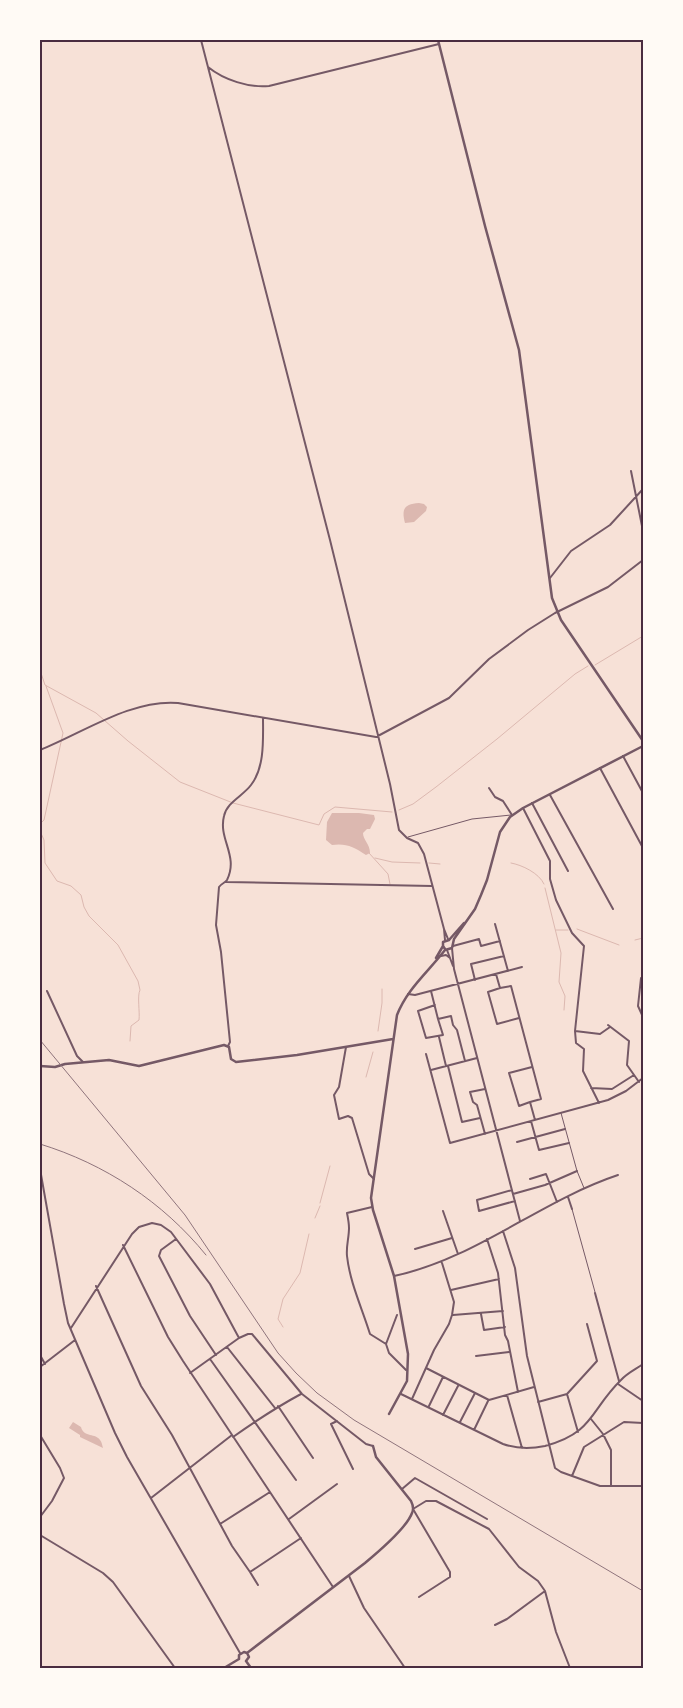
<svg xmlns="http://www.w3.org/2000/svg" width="683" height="1708" font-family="'Playfair Display',serif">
<rect width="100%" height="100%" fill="#f7e1d7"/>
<path fill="#dcb8b0" d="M419,503L424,504L427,507L426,511L414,522L405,523C401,508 405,504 419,503Z
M332,813H359L374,815L375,819L370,829H367L363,833C363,840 370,844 370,853L366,855C354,847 346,843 332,845L326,840L327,822Z
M73,1422L81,1427C84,1438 96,1433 100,1440C102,1442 102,1445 103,1448L80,1437V1435L69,1428Z"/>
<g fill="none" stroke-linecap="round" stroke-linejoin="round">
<path stroke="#dcb8b0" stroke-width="1" d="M595,665L643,636
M40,670L45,685L96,713L128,741L180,782L233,803L319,825L324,814L335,807L392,812
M399,810L413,804L436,787L497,739L575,674L588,666
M40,824L44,820L63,733L46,686
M40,831L44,840L45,863L57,881L71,886L81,895L84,907L89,916L118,945L138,981L140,990C137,996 140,1012 139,1020L131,1026L130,1041
M369,853L388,874L390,884
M375,858L392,862L420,863
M429,863L440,864
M511,863C522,865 539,873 544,884
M545,888L561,953L559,982L565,996L564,1010
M577,929L619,945
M556,930H568
M635,940L643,938
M378,1031L382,1003V989
M366,1077L373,1052
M320,1203L330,1166
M315,1218L320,1206
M283,1327L278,1319L283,1299L300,1273L309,1234"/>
<path stroke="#755966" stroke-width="1" d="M408,837L472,819L511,815
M561,1113L577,1171L584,1188
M572,1209L595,1292"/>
<path stroke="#755966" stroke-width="2" d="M201,40L330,540L390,784L399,830L407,838L418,843L424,854L444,929L445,940
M208,67C224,80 249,88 269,86L439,44
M631,471L643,531
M550,578L571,551L610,525L643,489
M40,750C83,733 131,699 178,703L376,737L449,698L489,659L528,630L555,613L608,587L643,560
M623,756L643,793
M600,768L643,848
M489,788L495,797L503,801L512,815
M550,795L613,909
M532,803L568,871
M523,808L550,861V879L556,900L572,933L584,946L575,1031L576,1043L584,1049L583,1071L599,1103
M226,882L432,886
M495,924L508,971
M444,929L448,939
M453,946L479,939L481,946L500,941
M452,948L454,969L520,1221
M447,950L453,966
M441,956L446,955L450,958
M496,974L500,988L511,986L541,1099L530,1102L535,1120
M641,978L638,1006L643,1017
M475,980L471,964L504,956
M500,988L488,992L497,1024L519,1018
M47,991L77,1056L83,1062
M431,991L438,1019L451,1016L453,1025L457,1030L465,1061
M408,994L415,995L522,967
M435,1005L418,1011L426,1038L443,1035L438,1019
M608,1025L629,1041L627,1065L639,1082
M575,1031L600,1034L610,1027
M439,1037L446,1066
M228,1046L230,1042L221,952L216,925L219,887C222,883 225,883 227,880C239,856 218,839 224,816C227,802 243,796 251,785C265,767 263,739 263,718
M346,1047L339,1087L334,1095L339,1119L348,1116L352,1118L369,1174L374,1179
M426,1054L450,1143L608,1100L626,1091L643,1078
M448,1066L462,1122L480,1118
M431,1070L477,1058
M591,1088L612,1089L634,1075
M530,1102L519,1106L509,1073L532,1067
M531,1121L539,1150L569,1143
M485,1134L477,1105L473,1102L470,1092L485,1089
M517,1142L565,1129
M40,1169L64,1304L68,1323L115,1433L127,1457L240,1653
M530,1179L546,1174L557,1202
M512,1190L477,1200L479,1211L515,1201
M513,1194L545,1185L577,1171
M568,1197L572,1209
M372,1207L347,1213C348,1218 349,1223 349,1228C349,1238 346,1246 347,1256C350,1283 362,1308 370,1334L386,1344
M443,1211L458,1254
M503,1231L515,1268L527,1356L555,1468L561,1472L600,1486H642L643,1448
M176,1239L161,1250L159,1256L190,1316L216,1355
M487,1239L498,1273L505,1335L508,1341L518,1392
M123,1245L168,1337L183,1361L333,1587
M415,1249L452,1238
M394,1276C475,1259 540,1201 618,1175
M96,1286L141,1386L172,1435L232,1546L250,1572L301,1538
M451,1290L499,1279
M595,1293L619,1381
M481,1314L484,1330L505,1327
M397,1315L386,1344L389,1353L406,1370
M453,1315L503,1311
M71,1328L132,1234L139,1227L152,1223L161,1225L171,1232L210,1284L239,1338
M227,1347L275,1408
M40,1355L45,1364
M476,1356L509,1352
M210,1359L296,1480
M40,1367L75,1340
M426,1368L489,1400L534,1387
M190,1373L239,1338L248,1334H252L302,1394L366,1444L373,1446
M618,1384L643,1401
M401,1394L503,1444C517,1449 530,1449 545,1446C594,1433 590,1410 621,1380C627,1373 636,1369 643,1364
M567,1394L578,1432
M507,1395L522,1448
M412,1399L434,1350L449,1324L452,1315L454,1302L442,1263
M538,1402L567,1394L597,1361L587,1324
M278,1406L313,1458
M429,1406L443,1377
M443,1415L458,1386
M591,1419L603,1434L611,1450V1486
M337,1421L331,1424L353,1469
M460,1422L475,1393
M474,1430L488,1401
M40,1435L60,1468L64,1478L52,1501L40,1517
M233,1437C257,1420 275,1408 301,1394
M572,1476L584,1447L624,1422L643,1423
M402,1489L415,1478L487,1519
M151,1498L232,1435
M289,1519L337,1484
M220,1524L270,1492
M40,1535L103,1573L113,1582L175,1668
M250,1572L258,1585
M349,1576L364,1608L405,1668
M419,1597L450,1577V1572L413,1509L426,1501H436L489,1529L519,1567L538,1581L545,1591L556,1632L570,1668
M495,1625L507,1619L545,1591"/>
<path stroke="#755966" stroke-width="2.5" d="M438,40L485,226L519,350L552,598L561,620L643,741
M449,940L464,923
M445,949L443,946V942L449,940
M436,958L443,946
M40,1066L55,1067L65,1064L109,1060L139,1066L224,1045L229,1047L231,1059L236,1062L297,1055L393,1039
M389,1414L407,1381L408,1354L394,1276L373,1210L371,1198L397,1015C407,989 428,972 445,950L452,948L454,939L475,909L481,895L487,880L500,832L510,817L523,808L643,746
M247,1653L365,1563C377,1553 407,1527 412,1513C414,1509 413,1505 411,1501L376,1457L373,1446
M239,1659V1655L244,1652L247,1653
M246,1661L249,1657L247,1653
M246,1661L251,1668
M224,1668L239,1659"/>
<path stroke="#8f747c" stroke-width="1" d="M40,1040L185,1215L278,1353L296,1373L317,1393L354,1420L643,1591
M40,1144C105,1164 163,1202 206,1255"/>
</g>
<rect width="683" height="1708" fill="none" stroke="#fffaf5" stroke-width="82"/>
<rect x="41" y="41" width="601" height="1626" fill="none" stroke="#4a2c40" stroke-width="2"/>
</svg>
